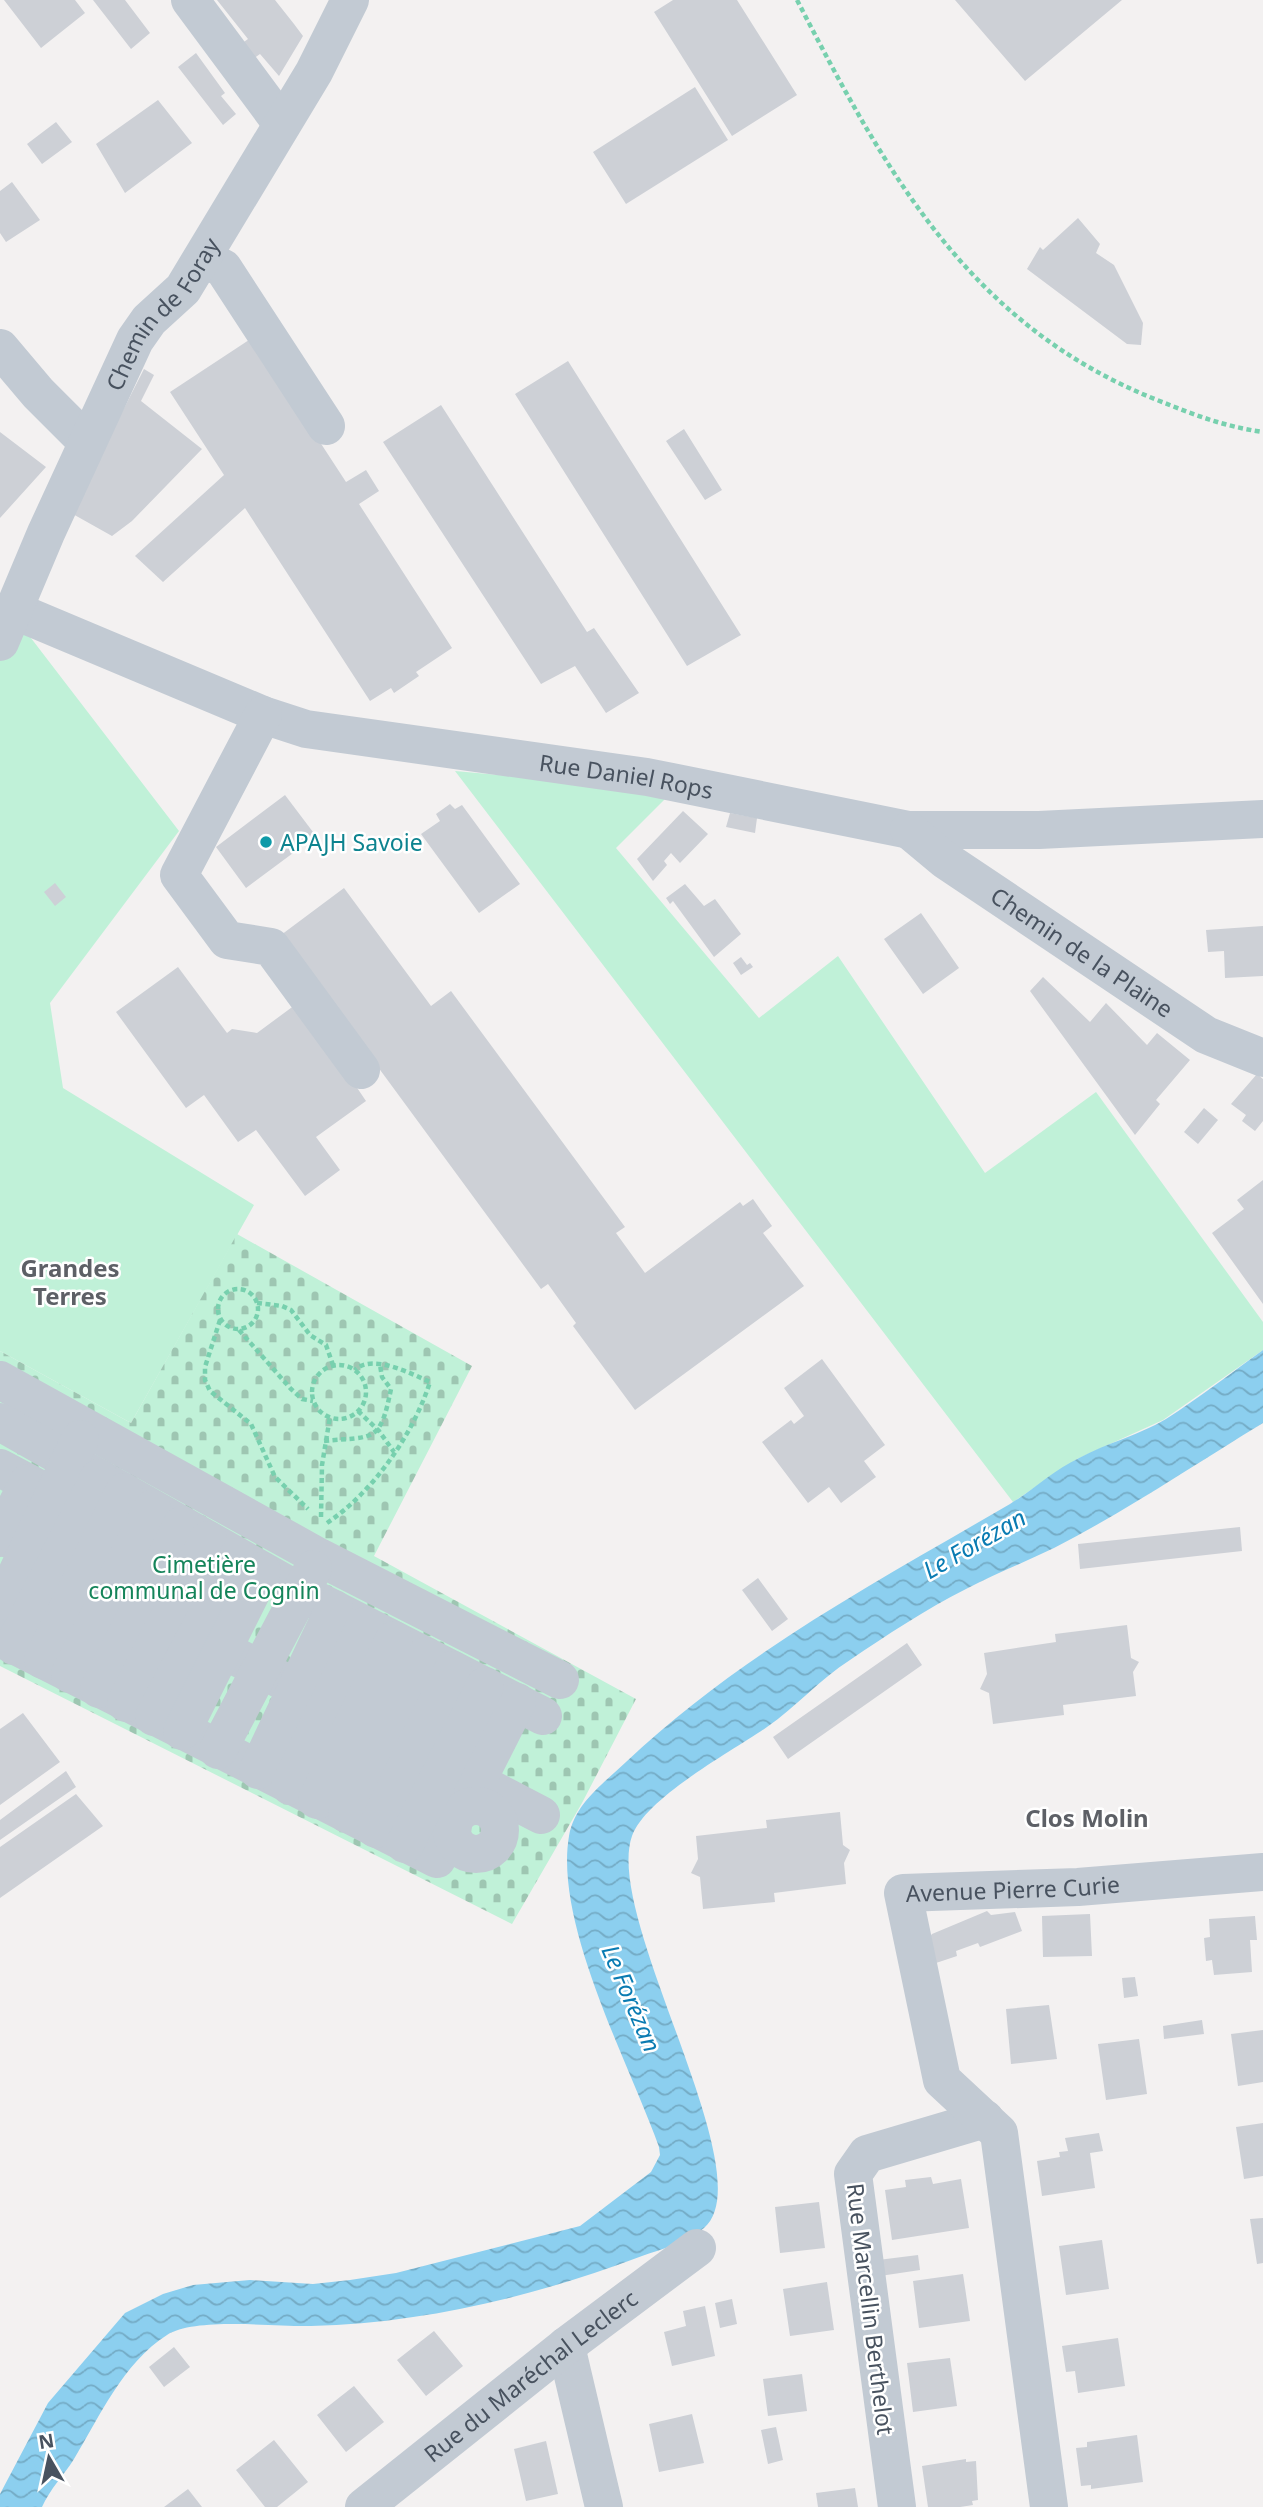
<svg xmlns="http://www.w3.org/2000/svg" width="1263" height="2507" font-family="'Noto Sans',sans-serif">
<defs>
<pattern id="cemetery-stones" width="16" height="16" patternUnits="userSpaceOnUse" patternTransform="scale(1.75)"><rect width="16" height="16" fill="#c0f1d8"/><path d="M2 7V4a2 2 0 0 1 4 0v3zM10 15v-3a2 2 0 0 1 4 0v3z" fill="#9ec6b2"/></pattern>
<pattern id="water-waves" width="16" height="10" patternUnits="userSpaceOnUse" patternTransform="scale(1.75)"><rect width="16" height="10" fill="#8ccfef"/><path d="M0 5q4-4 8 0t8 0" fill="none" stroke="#74abc5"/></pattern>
</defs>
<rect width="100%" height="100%" fill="#f3f1f1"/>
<path fill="#c0f1d8" d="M11,612L179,831L50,1003L63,1088L254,1205L131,1423L0,1351V638Z
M455,771L673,791L616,848L759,1018L838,956L985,1173L1096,1092L1263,1322V1350L1163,1420L1077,1459L1013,1502Z"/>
<path fill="url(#cemetery-stones)" d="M237,1234L472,1366L374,1556L636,1699L582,1803L512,1924L0,1666V1351L131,1423Z"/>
<path fill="url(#water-waves)" d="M1263,1350V1423C1194,1465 1126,1511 1054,1548C1025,1562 995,1574 966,1589C926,1609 887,1635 850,1660C820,1679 796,1707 767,1727C733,1751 646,1797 632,1836C603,1918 765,2175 704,2228C688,2242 662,2249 642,2256C536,2296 425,2323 311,2326C276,2327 195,2317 167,2335C123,2363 100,2416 74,2459C64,2475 50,2489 42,2507H0V2494L48,2403L125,2313L163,2294L193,2285L250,2280L313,2284L350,2280L396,2273L580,2226L651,2172L660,2155L659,2147C629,2063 554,1924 569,1836C575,1803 603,1784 626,1762C739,1655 876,1582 1010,1504C1033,1490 1054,1470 1079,1458C1107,1443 1139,1435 1166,1419C1199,1398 1231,1373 1263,1350Z"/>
<path fill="#cdd0d6" d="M4,0H75L85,13L41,48Z
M93,0H125L150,33L131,49Z
M217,0H275L294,24L303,36L279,76L260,54L253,59L241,44L248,39Z
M673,0H737L797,95L732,136L654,12Z
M955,0H1122L1025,81Z
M196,53L225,93L221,96L236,114L223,125L178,67Z
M695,87L728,140L626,204L593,152Z
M158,100L192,143L125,193L96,144Z
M56,122L72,142L42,164L27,144Z
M12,182L40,220L6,242L0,233V191Z
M1078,218L1100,244L1096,253L1114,265L1143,323L1141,345L1127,344L1027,269L1040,247L1043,250Z
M252,338L346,482L366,470L379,491L359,504L452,648L416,672L419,676L394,693L391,688L370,701L245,508L163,582L135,556L224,475L170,392Z
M568,361L741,635L687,666L515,394Z
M144,369L154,375L141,401L202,449L132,521L112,536L71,513Z
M441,405L587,632L594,628L639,693L606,713L575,666L541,684L383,442Z
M684,429L722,490L705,500L666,441Z
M0,432L46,467L0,518Z
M285,795L316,836L246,888L216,847Z
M450,804L455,809L462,805L520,884L479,913L421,834L440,821L436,814Z
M683,811L708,834L680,863L671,853L664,861L667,865L653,881L637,859Z
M730,813L757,818L755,833L726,827Z
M55,883L66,897L55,906L44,892Z
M685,884L704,906L715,899L741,934L714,957L673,901L670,904L666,898Z
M344,888L431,1006L451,991L625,1227L616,1233L645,1273L740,1202L743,1206L753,1199L772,1226L763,1233L804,1286L635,1410L573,1326L576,1323L548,1284L541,1289L281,935Z
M921,913L959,968L923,994L884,939Z
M1263,926V976L1225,978L1224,951L1208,952L1206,930Z
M741,957L747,965L750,963L753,967L741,975L733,963Z
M178,967L227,1033L232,1029L257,1033L299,1002L366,1101L316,1137L340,1170L305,1196L256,1130L238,1142L204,1095L186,1108L116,1012Z
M1043,977L1090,1022L1106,1003L1147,1045L1157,1033L1190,1060L1156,1100L1160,1104L1135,1135L1030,991Z
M1257,1074L1263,1079V1121L1255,1131L1242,1121L1246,1115L1231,1104Z
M1204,1108L1218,1120L1198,1144L1184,1132Z
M1263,1180V1304L1212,1233L1244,1209L1237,1200Z
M822,1359L885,1445L864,1461L876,1477L841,1503L829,1487L808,1503L762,1442L791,1420L794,1424L804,1416L784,1388Z
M1240,1527L1242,1551L1080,1569L1078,1544Z
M758,1578L788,1619L772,1631L742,1590Z
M1127,1625L1131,1658L1139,1662L1133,1672L1136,1696L1063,1705L1064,1715L993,1724L989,1693L980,1689L987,1674L984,1653L1056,1642L1055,1634Z
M907,1643L922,1665L788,1759L773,1737Z
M23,1713L60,1762L0,1805V1729Z
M66,1771L76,1787L0,1840V1820Z
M76,1794L103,1826L0,1898V1847Z
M840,1812L843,1845L850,1850L844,1863L846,1884L774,1893L775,1902L703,1909L700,1877L691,1873L698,1859L696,1836L767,1828L766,1820Z
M987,1911L991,1915L1015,1912L1022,1931L980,1947L978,1943L956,1951L957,1956L933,1964L926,1942L932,1934Z
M1090,1914L1092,1956L1043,1957L1042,1916Z
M1255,1916L1257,1940H1250L1252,1972L1214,1975L1212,1960L1206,1961L1204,1938L1210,1937L1209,1919Z
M1135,1977L1138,1996L1124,1998L1122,1978Z
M1049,2005L1057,2059L1011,2064L1006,2009Z
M1202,2020L1204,2034L1164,2039L1163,2026Z
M1263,2030V2082L1238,2086L1231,2034Z
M1139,2039L1147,2094L1106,2100L1098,2044Z
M1263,2123V2176L1244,2179L1236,2127Z
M1099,2133L1103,2151L1090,2153L1095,2188L1042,2196L1037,2161L1060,2157L1059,2152L1068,2151L1065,2138Z
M931,2177L933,2184L961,2179L969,2228L892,2240L885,2190L906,2187L905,2180Z
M819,2202L825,2248L780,2253L775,2207Z
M1263,2218V2263L1257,2264L1250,2219Z
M1102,2240L1109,2289L1066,2295L1059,2246Z
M918,2255L920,2270L880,2276L878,2260Z
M963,2274L970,2321L919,2328L913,2281Z
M827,2282L834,2330L790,2336L783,2289Z
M732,2299L737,2324L720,2328L715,2303Z
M705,2306L715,2356L672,2366L664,2332L686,2326L683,2311Z
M434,2331L463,2366L426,2396L397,2360Z
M1118,2338L1125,2386L1078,2393L1075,2371L1066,2372L1062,2346Z
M174,2347L190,2367L164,2387L149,2367Z
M950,2358L957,2406L913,2412L907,2363Z
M802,2374L807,2411L768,2416L763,2379Z
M354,2386L384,2422L346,2452L317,2415Z
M692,2414L704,2463L659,2472L649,2424Z
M776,2427L783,2460L768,2464L761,2430Z
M1137,2435L1143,2482L1091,2489V2485L1081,2486L1076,2448L1087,2447V2442Z
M274,2440L308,2482L277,2507H265L236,2470Z
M546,2441L558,2494L526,2501L514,2449Z
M966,2459V2462L976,2461L978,2500L972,2501L973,2505L960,2507H928L922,2466Z
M855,2488L858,2507H818L816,2493Z
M188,2489L202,2507H164Z"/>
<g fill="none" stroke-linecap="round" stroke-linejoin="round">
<path stroke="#77d0ae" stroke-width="4.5" stroke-dasharray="5 3.5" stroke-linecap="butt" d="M797,0C885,170 968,325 1157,400C1195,415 1222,426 1263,432
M218 1309a20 20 0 1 1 40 0a20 20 0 1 1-40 0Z
M257,1303L282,1306L291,1310L310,1335L326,1345L333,1365
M220,1320L205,1367V1380L210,1391L251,1424L275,1477L308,1509
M239,1330L291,1389L302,1399L313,1401
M312 1392a27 27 0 1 1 54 0a27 27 0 1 1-54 0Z
M358,1411L379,1431L394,1452
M324,1441C374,1436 380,1444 391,1389L382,1377L380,1365
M321,1517L322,1465L330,1417
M327,1523C373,1492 413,1435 430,1382C412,1374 372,1353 355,1370"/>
<g stroke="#c2cad3" stroke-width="38">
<path d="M190,0L282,124"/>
<path d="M202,259L223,268L326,426"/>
<path d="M0,348L38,393L87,442"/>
<path id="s1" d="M13,610L263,715L306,729L647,777L909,830H1039L1263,819"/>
<path id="s2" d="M0,642L46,533L135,340L149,320L183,289L314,72L350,0"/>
<path d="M263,715L179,875L227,940L271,947L361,1070"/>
<path id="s3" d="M909,830L945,860L1206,1035L1263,1058"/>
<path d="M0,1380L319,1557L560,1680"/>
<path d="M0,1422L302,1593L543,1716"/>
<path d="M0,1468L51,1495"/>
<path d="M0,1534L541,1815"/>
<path d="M0,1538L28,1483"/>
<path d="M0,1609L80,1439"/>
<path d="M0,1638L437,1859L453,1826"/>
<path d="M14,1646L99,1478"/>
<path d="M43,1660L124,1492"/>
<path d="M70,1674L152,1509"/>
<path d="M99,1689L182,1525"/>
<path d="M126,1703L208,1540"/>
<path d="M154,1717L237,1557"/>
<path d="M182,1731L262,1571"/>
<path d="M218,1750L313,1569"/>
<path d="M258,1770L334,1609"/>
<path d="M290,1786L365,1626"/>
<path d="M317,1800L394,1640"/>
<path d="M465,1805L517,1702"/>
<circle cx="476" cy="1830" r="24"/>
<path d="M347,1814L426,1656"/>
<path d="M376,1829L453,1670"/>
<path d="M405,1844L485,1686"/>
<path d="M566,2346L604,2507"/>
<path id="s4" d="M364,2507L566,2346L697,2248"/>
<path d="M897,2507L853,2174L867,2154L985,2119"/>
<path id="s5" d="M1049,2507L999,2133L942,2080L903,1893L1078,1887L1263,1872"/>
</g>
</g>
<circle fill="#0f9aa8" stroke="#fff" stroke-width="2.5" cx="266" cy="842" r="7"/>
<g text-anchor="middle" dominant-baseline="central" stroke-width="5" stroke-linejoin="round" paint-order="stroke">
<g font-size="23" fill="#48525f" stroke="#fff">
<text stroke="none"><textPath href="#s2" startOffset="368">Chemin de Foray</textPath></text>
<text stroke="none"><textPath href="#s1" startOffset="640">Rue Daniel Rops</textPath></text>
<text stroke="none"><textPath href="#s3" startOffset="212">Chemin de la Plaine</textPath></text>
<text stroke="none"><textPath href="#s5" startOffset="756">Avenue Pierre Curie</textPath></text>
<text transform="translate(871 2309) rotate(83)">Rue Marcellin Berthelot</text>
<text stroke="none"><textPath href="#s4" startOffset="212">Rue du Maréchal Leclerc</textPath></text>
</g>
<g font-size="23" fill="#0d838f" stroke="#fff" text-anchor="start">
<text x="280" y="842">APAJH Savoie</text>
</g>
<g font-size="23" fill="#15845a" stroke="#fff">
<text x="204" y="1564">Cimetière<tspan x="204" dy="26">communal de Cognin</tspan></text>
</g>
<g font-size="24" font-weight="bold" fill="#5d6066" stroke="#fff">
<text x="70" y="1267">Grandes<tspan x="70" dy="28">Terres</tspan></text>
<text x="1087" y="1817">Clos Molin</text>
</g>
<g font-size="24" font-style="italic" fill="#097bb2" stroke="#fff">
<text transform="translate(974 1543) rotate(-30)">Le Forézan</text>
<text transform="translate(632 1998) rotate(67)">Le Forézan</text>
</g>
</g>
<g transform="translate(49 2458) rotate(351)" stroke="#ffffff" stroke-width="5" paint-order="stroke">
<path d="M0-5L12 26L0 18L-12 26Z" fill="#48525f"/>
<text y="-10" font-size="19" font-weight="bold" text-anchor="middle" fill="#48525f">N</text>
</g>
</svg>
